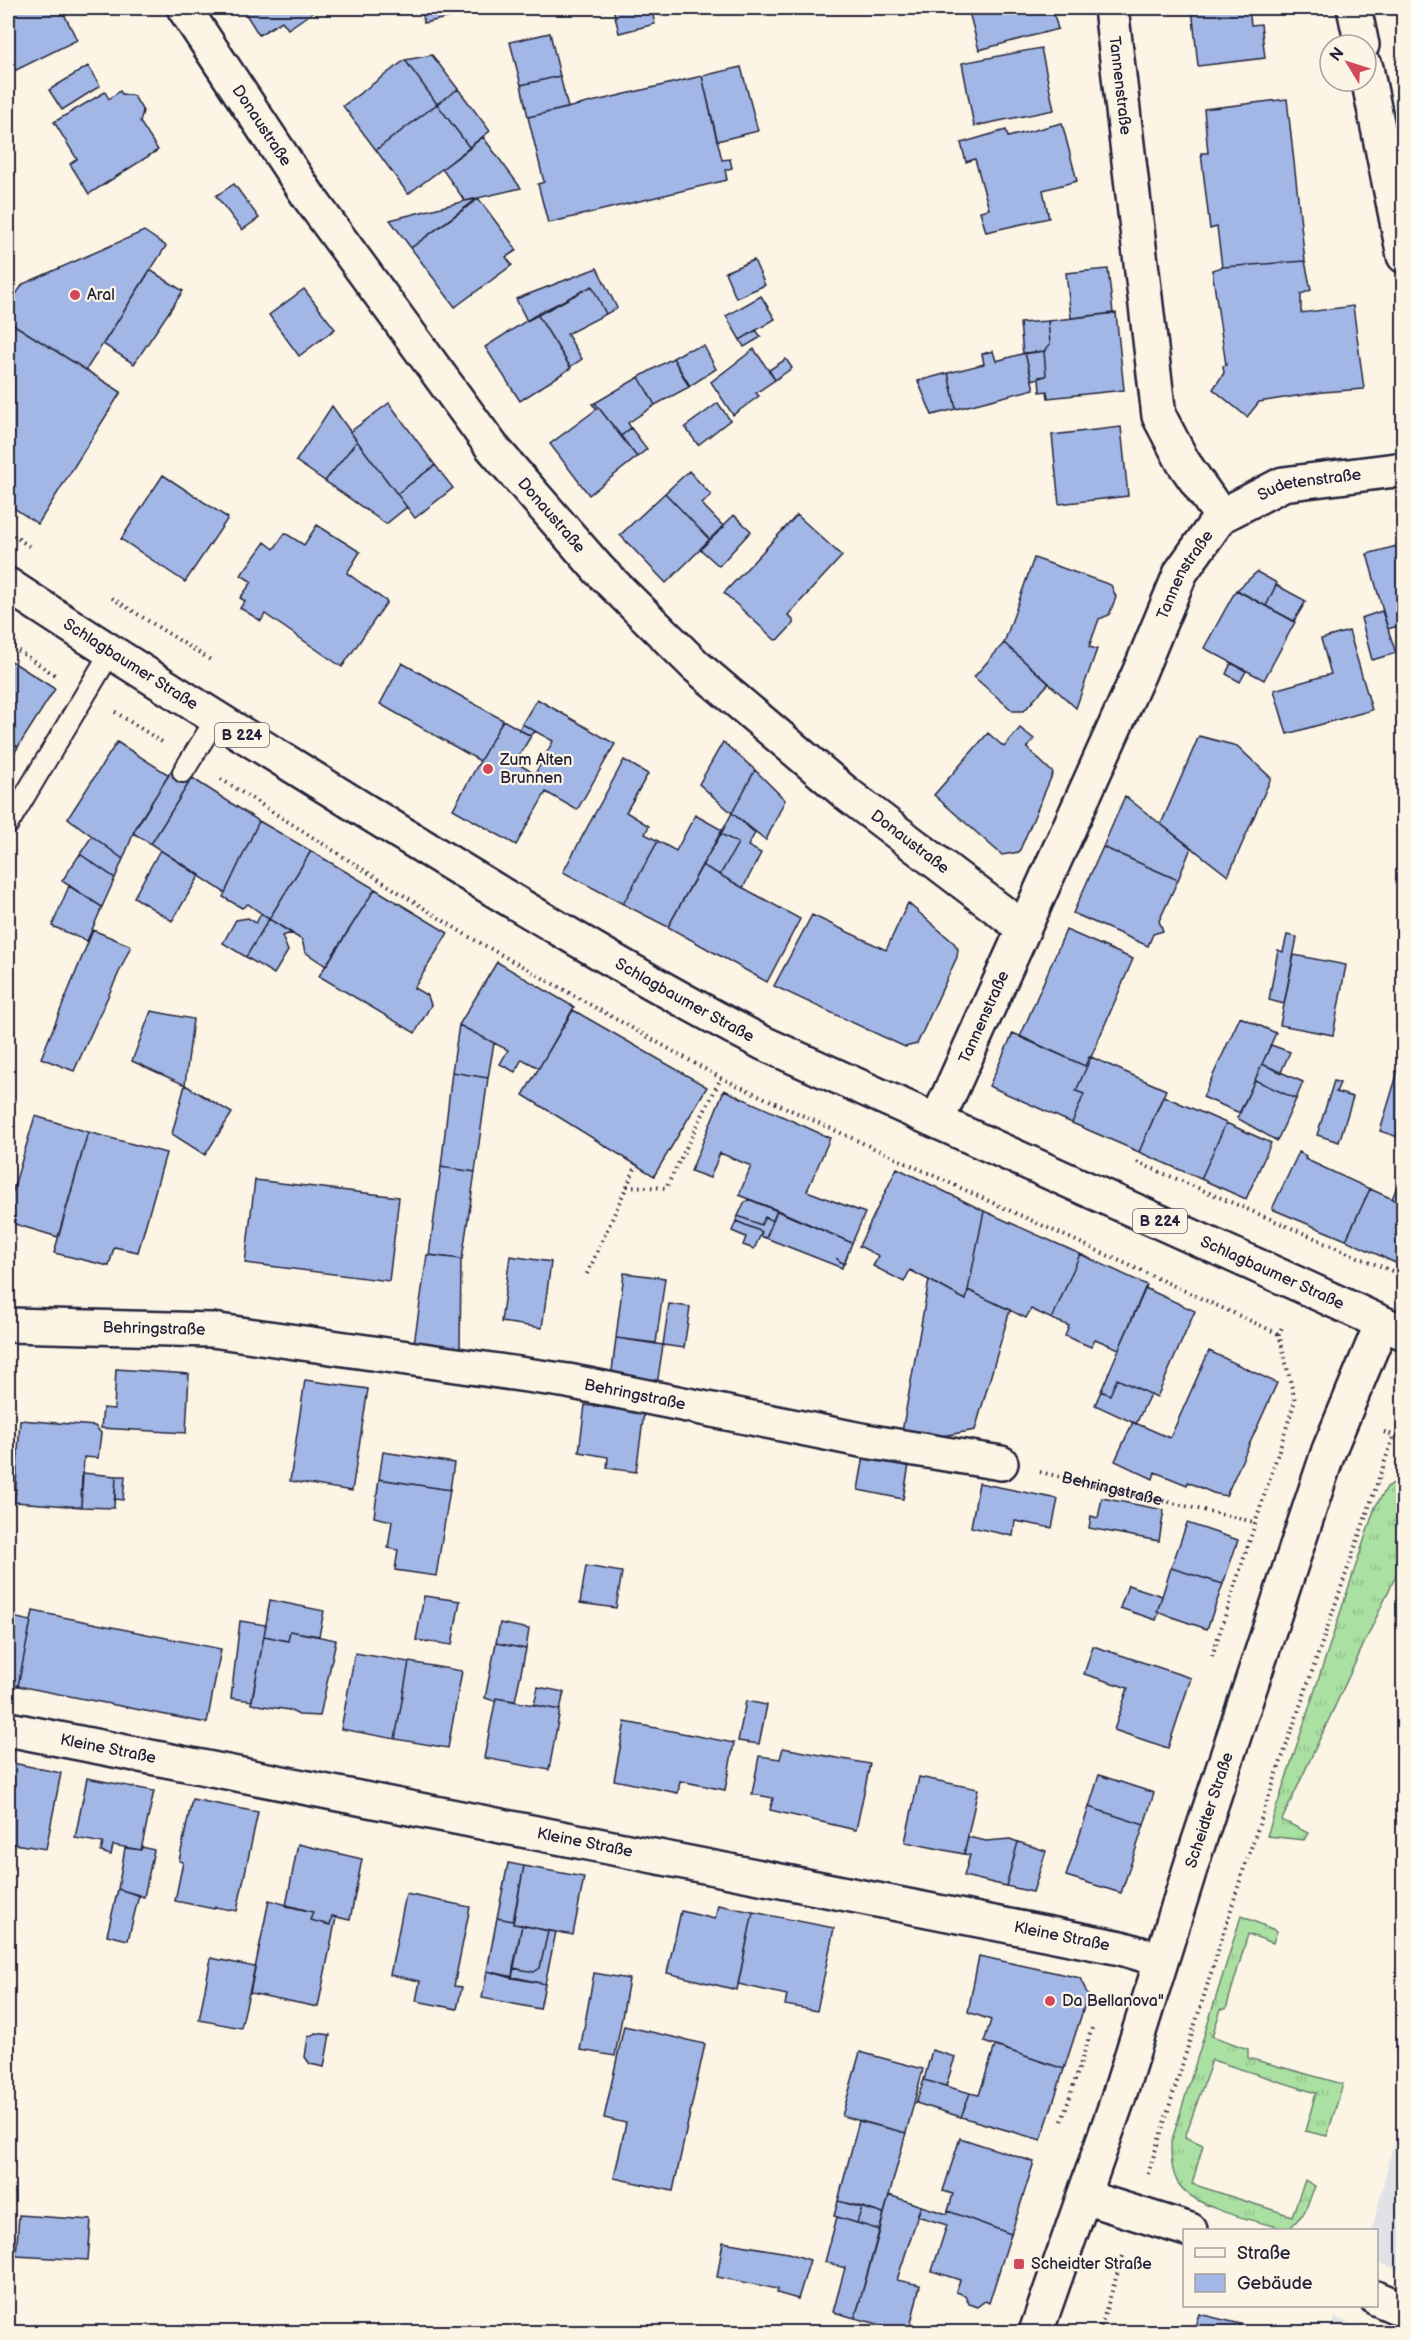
<svg xmlns="http://www.w3.org/2000/svg" width="1411" height="2340" font-family="'Balsamiq Sans',sans-serif">
<defs>
<pattern id="grass-tufts" width="24" height="20" patternUnits="userSpaceOnUse" patternTransform="scale(1.5)"><rect width="24" height="20" fill="#aae0a2"/><path d="M3 7l-1-3M5 7V3M7 7l1-3M15 17l-1-3M17 17v-4M19 17l1-3" fill="none" stroke="#92c08c"/></pattern>
</defs>
<rect width="100%" height="100%" fill="#fcf5e5"/>
<filter id="ink" filterUnits="userSpaceOnUse"><feTurbulence type="fractalNoise" baseFrequency=".0167" numOctaves="2"/><feDisplacementMap in="SourceGraphic" scale="12" xChannelSelector="R" yChannelSelector="G"/><feConvolveMatrix kernelMatrix="1 2 1 2 8 2 1 2 1" color-interpolation-filters="sRGB"/></filter>
<g filter="url(#ink)">
<path fill="#e1e2e5" d="M1402,2110L1404,2111L1403,2273L1377,2261L1376,2230H1372Z
M1334,2317L1369,2332H1330Z"/>
<path fill="url(#grass-tufts)" stroke="#66816e" stroke-width="1.5" d="M1403,1477V1560L1282,1820L1308,1833L1304,1840L1267,1836L1375,1507L1387,1487Z
M1241,1916L1277,1931L1273,1943L1248,1934L1226,2009H1221L1212,2036L1248,2049V2058L1343,2084L1327,2136L1305,2131L1316,2093L1212,2060L1185,2137L1203,2145L1192,2184L1292,2216L1305,2180L1315,2186L1304,2213L1288,2230C1258,2221 1195,2210 1178,2183C1171,2171 1171,2157 1171,2143Z"/>
<path fill="#a2b7e5" stroke="#22223b" stroke-width="1.5" d="M8,8H61L77,40L8,74Z
M242,8H314L316,10L288,29L282,21L259,35Z
M421,8H481L482,10L424,23Z
M613,8H651L655,24L619,33Z
M968,8H1052L1058,29L979,50Z
M1192,8H1249L1251,25L1261,24L1265,58L1198,66Z
M550,33L560,76L521,85L510,42Z
M1041,48L1054,110L974,126L962,63Z
M432,55L458,89L437,104L405,60Z
M405,60L437,104L376,150L343,106Z
M88,66L100,86L62,110L49,90Z
M741,67L758,131L717,141L702,76Z
M560,76L568,108L528,117L521,85Z
M702,76L722,160L730,159L732,168L725,170L727,180L548,223L538,184L544,182L528,117Z
M458,89L490,131L469,147L437,104Z
M120,91L122,94L134,96L143,111L140,122L158,150L89,194L70,164L77,159L54,122L105,92L109,99Z
M1287,99L1305,261L1222,267L1217,227L1210,229L1201,153H1208L1204,109Z
M437,104L470,148L408,194L376,150Z
M1062,123L1077,181L1043,190L1049,218L986,232L980,211L989,209L975,159L966,162L961,143L1006,130L1008,137Z
M483,137L521,188L465,201L442,169Z
M234,184L259,218L242,230L216,196Z
M478,198L517,250L506,257L512,265L455,307L411,248Z
M478,199L411,248L390,220L465,201Z
M144,231L166,246L86,370L8,321V306L23,284Z
M754,260L765,285L736,298L725,272Z
M1305,261L1311,290L1301,294V313L1353,306L1364,389L1322,392L1259,402L1247,417L1213,389L1224,373L1223,366L1226,365L1212,270L1222,267Z
M597,268L617,308L606,314L592,286L527,321L516,299Z
M1108,269L1113,313L1071,318L1066,273Z
M150,270L183,291L134,364L103,344Z
M592,286L606,314L567,334L582,359L570,367L537,314Z
M304,289L335,329L299,356L269,315Z
M761,296L775,319L740,340L726,316Z
M1116,313L1124,390L1048,398L1047,391L1040,392L1039,377L1046,376L1044,351L1050,344L1048,321Z
M537,314L571,368L520,401L485,347Z
M8,321L121,392L38,524L8,504Z
M1048,321L1050,344L1045,351L1023,354L1020,323Z
M756,330L761,337L744,347L740,340Z
M704,346L716,369L690,386L673,358L687,350Z
M754,349L775,380L756,393L759,396L733,415L711,382Z
M993,351L996,361L1025,353L1034,389L956,409L948,373L984,364L982,354Z
M1044,351L1046,376L1032,380L1025,353Z
M673,358L689,387L655,405L639,377Z
M786,359L792,368L775,380L769,370Z
M948,373L956,409L932,415L918,381Z
M639,377L655,405L628,423L631,428L621,436L595,403Z
M389,403L435,465L397,494L350,432Z
M595,403L637,457L589,495L550,444L597,409L592,404Z
M718,403L730,420L698,445L685,427Z
M332,406L357,441L325,481L296,461Z
M1121,427L1128,496L1059,504L1052,435Z
M631,428L647,449L637,457L621,436Z
M357,441L407,507L386,524L325,481Z
M435,465L453,488L415,518L397,494Z
M689,471L711,495L702,504L724,527L710,540L665,493Z
M163,475L228,518L185,582L121,539Z
M665,493L710,540L666,583L620,535Z
M734,515L751,531L719,566L700,549Z
M797,515L842,556L788,615L793,620V624L779,639L775,640L724,593Z
M317,525L360,552L347,573L387,602L342,667L265,614L261,621L240,608L245,601L240,598L252,582L241,575L265,542L274,549L285,533L304,545Z
M1404,544V624L1388,629L1367,554Z
M1034,558L1111,585L1116,597L1109,615L1099,619L1089,647L1097,649L1076,708L1004,643Z
M1257,572L1277,583L1266,606L1237,590Z
M1276,585L1306,601L1294,621L1266,606Z
M1236,590L1295,622L1264,680L1204,648Z
M1382,611L1396,653L1372,660L1361,618Z
M1349,631L1372,710L1287,734L1274,690L1331,674L1321,639Z
M1004,643L1049,683L1024,711H1013L974,677Z
M8,659L55,689L18,747L8,740Z
M402,663L503,720L480,761L380,704Z
M1231,663L1246,671L1240,682L1226,674Z
M537,699L615,744L577,810L546,792L516,845L453,809L503,720L531,736L515,762L535,774L553,741L522,724Z
M522,724L535,731L531,736L519,730Z
M1020,728L1034,739L1027,748L1053,773L1019,852L1002,855L934,795L988,733L1004,747Z
M1199,736L1237,746L1271,778L1228,876L1161,824Z
M8,740L18,747L8,764Z
M117,742L169,775L137,825L123,859L68,818Z
M723,742L755,770L732,813L699,784Z
M624,760L648,774L626,812L649,826L645,834L658,841L623,904L563,872Z
M174,766L192,778L151,844L133,833Z
M755,770L785,800L766,840L732,813Z
M192,778L259,821L225,893L151,844Z
M1125,796L1191,848L1178,880L1103,847Z
M732,813L755,833L748,846L761,853L743,888L720,875L738,843L721,834Z
M695,815L722,830L668,927L623,904L658,841L676,851Z
M259,821L311,851L269,919L248,904L242,908L223,897Z
M721,834L738,843L720,875L702,865Z
M92,836L123,859L115,878L80,854Z
M1103,847L1178,880L1159,921L1163,931L1153,934L1148,946L1073,913Z
M160,850L200,875L172,921L134,897Z
M311,851L375,889L326,966L305,952L302,940L269,919Z
M80,854L115,878L102,907L62,881Z
M702,865L800,919L767,982L668,927Z
M69,886L102,907L87,941L52,926Z
M375,889L448,933L414,988L428,996L431,1005L415,1033L319,976Z
M908,903L954,943L958,949L957,957L917,1044L905,1047L774,986L812,915L886,950Z
M261,914L269,919L246,957L223,943L236,920L248,918L256,923Z
M269,919L292,933L282,936L288,951L274,974L246,957Z
M93,930L131,946L74,1071L41,1058Z
M1066,930L1133,959L1091,1057H1089L1085,1066L1020,1037Z
M1287,935L1297,937L1284,1004L1269,1000L1278,950L1283,952Z
M1294,955L1346,965L1333,1035L1280,1025Z
M497,962L574,1007L539,1068L522,1059L515,1072L500,1064L508,1050L459,1025Z
M573,1010L707,1087L654,1176L523,1095Z
M151,1011L193,1019L185,1085L132,1061Z
M1240,1017L1276,1033L1240,1113L1203,1097Z
M459,1025L494,1043L488,1078L452,1072Z
M1013,1033L1085,1066L1089,1057H1091L1076,1091L1084,1094L1072,1123L989,1086Z
M1271,1045L1290,1052L1281,1072L1262,1064Z
M1091,1057L1166,1090L1139,1152L1072,1123L1084,1094L1076,1091Z
M1262,1064L1303,1082L1296,1099L1255,1080Z
M1399,1068L1404,1069V1139L1380,1131Z
M452,1072L488,1078L475,1172L441,1167Z
M1255,1080L1296,1099L1277,1141L1237,1118Z
M1334,1081L1340,1083L1336,1092L1353,1097L1339,1142L1317,1135Z
M185,1085L232,1113L205,1155L172,1134Z
M724,1090L830,1138L807,1191L865,1213L852,1243L739,1195L751,1166L720,1153L710,1178L691,1171Z
M1163,1096L1226,1123L1201,1179L1139,1152Z
M35,1116L88,1132L58,1237L8,1222V1207Z
M1226,1123L1271,1143L1246,1199L1201,1179Z
M88,1132L166,1153L138,1252L114,1247L109,1266L54,1253Z
M1299,1152L1306,1156L1305,1159L1370,1189L1346,1240L1272,1209Z
M441,1167L475,1172L462,1259L429,1255Z
M897,1168L984,1211L966,1300L910,1270L904,1282L873,1266L879,1256L859,1246Z
M255,1180L399,1197L389,1281L245,1263Z
M1398,1184L1404,1186V1204L1392,1199Z
M1370,1189L1404,1204V1267L1346,1240Z
M749,1199L777,1210L773,1221L765,1217L761,1225L738,1216L744,1203Z
M777,1210L852,1243L844,1264L836,1258L843,1264L842,1268L766,1238Z
M984,1211L1080,1254L1052,1319L1031,1309L1026,1318L968,1290Z
M738,1216L761,1225L765,1217L773,1221L766,1238L760,1236L762,1232L736,1221Z
M736,1221L762,1232L754,1249L743,1245L746,1237L732,1231Z
M1080,1254L1147,1285L1119,1349L1095,1339L1091,1347L1065,1336L1069,1326L1052,1319Z
M427,1255L461,1259L460,1352L414,1344Z
M510,1256L551,1262L542,1328L501,1322Z
M624,1273L665,1278L656,1343L616,1338Z
M929,1280L966,1300L968,1290L1010,1310L975,1430L942,1436L902,1432Z
M1145,1288L1195,1311L1157,1397L1117,1379L1110,1395L1101,1391Z
M669,1304L690,1307L684,1348L663,1345Z
M616,1338L663,1345L657,1385L624,1380L612,1371Z
M1209,1351L1277,1383L1226,1496L1213,1493L1188,1482L1187,1485L1155,1472L1153,1479L1115,1461L1133,1422L1170,1438Z
M116,1369L189,1374L186,1433L101,1428L103,1408L114,1409Z
M1117,1379L1150,1394L1136,1424L1095,1405L1101,1391L1110,1395Z
M305,1380L368,1389L352,1491L290,1481Z
M585,1405L644,1413L636,1472L607,1468L608,1457L579,1452Z
M20,1420L95,1426L101,1433L98,1458L84,1457L81,1507L15,1502Z
M865,1450L910,1459L903,1499L858,1490Z
M383,1452L454,1463L450,1490L379,1479Z
M82,1473L116,1476L114,1508L81,1507Z
M116,1476H125L123,1500L115,1499Z
M379,1479L450,1490L436,1576L395,1570L398,1550L388,1548L392,1521L374,1517Z
M979,1483L1058,1499L1052,1528L1015,1521L1013,1536L971,1527Z
M1102,1498L1164,1510L1159,1541L1089,1528L1091,1516L1098,1518Z
M1187,1523L1238,1540L1223,1584L1171,1568Z
M586,1566L622,1572L616,1608L580,1603Z
M1171,1568L1223,1584L1207,1629L1157,1612Z
M1128,1585L1162,1596L1157,1612H1159L1156,1620L1120,1608Z
M424,1596L460,1601L452,1645L416,1640Z
M270,1600L324,1611L319,1636L290,1631L288,1641L264,1636Z
M8,1604L14,1605L12,1617L31,1621L18,1686L8,1684Z
M33,1611L221,1649L207,1723L18,1686Z
M240,1621L266,1625L252,1701L231,1698Z
M500,1623L529,1629L526,1649L496,1643Z
M290,1631L336,1640L320,1716L299,1715L289,1710L251,1704L264,1636L288,1641Z
M496,1643L526,1649L515,1701L496,1698L495,1701L485,1698Z
M1093,1646L1191,1678L1168,1748L1114,1730L1128,1688L1084,1674Z
M355,1653L409,1662L395,1739L341,1729Z
M409,1662L462,1671L448,1748L395,1739Z
M538,1687L564,1692L560,1710L534,1705Z
M496,1698L560,1710L549,1770L484,1758Z
M746,1701L767,1705L759,1744L738,1741Z
M625,1722L734,1743L725,1790L680,1781L678,1793L614,1780Z
M783,1748L870,1764L856,1830L770,1810L773,1798L752,1794L759,1756L780,1759Z
M8,1762L61,1773L46,1849L8,1843Z
M1099,1775L1154,1793L1144,1825L1089,1807Z
M919,1777L978,1789L964,1854L905,1842Z
M87,1778L154,1791L141,1850L113,1845L111,1855L101,1852L103,1843L75,1838Z
M192,1799L258,1812L237,1911L215,1907L214,1909L175,1901L183,1862L179,1861Z
M1089,1807L1144,1825L1121,1893L1066,1876Z
M968,1837L986,1841L1010,1839L1018,1842L1006,1886L964,1876L970,1855L964,1854Z
M1018,1842L1046,1851L1033,1892L1006,1886Z
M298,1844L362,1859L350,1920L332,1916L330,1925L310,1920L313,1912L286,1906Z
M142,1847L154,1850L144,1897L118,1889L125,1848L141,1850Z
M508,1863L524,1866L513,1921L497,1918Z
M524,1866L584,1877L573,1935L513,1924Z
M118,1889L139,1895L128,1940L107,1935Z
M406,1894L470,1907L454,1986L462,1987L457,2009L416,2001L420,1981L390,1975Z
M269,1900L313,1912L310,1920L330,1925L332,1916L336,1918L318,2007L250,1993Z
M718,1905L753,1912L737,1990L667,1973L681,1911L715,1919Z
M753,1912L834,1928L817,2011L785,2005L787,1995L738,1984Z
M497,1918L513,1921V1924L522,1925L512,1978L487,1971Z
M522,1925L548,1931L540,1968L534,1972L513,1968Z
M548,1931L556,1932L545,1984L512,1978L513,1968L534,1972L540,1968Z
M979,1956L1080,1978L1088,1995L1064,2069L984,2042L991,2020L968,2012Z
M211,1958L255,1967L241,2028L199,2020Z
M487,1971L545,1984L540,2009L482,1998Z
M594,1973L629,1979L615,2056L580,2050Z
M624,2026L705,2044L673,2191L614,2178L626,2123L604,2118Z
M316,2033L330,2035L324,2067L310,2064L305,2057L308,2037Z
M995,2046L1064,2069L1041,2140L961,2117L970,2093L979,2095Z
M932,2050L955,2057L946,2086L924,2080Z
M860,2052L923,2069L906,2133L842,2116Z
M924,2080L970,2093L961,2117L916,2103Z
M859,2121L906,2133L884,2214L838,2201Z
M960,2138L1034,2162L1011,2234L948,2211L953,2194L943,2191Z
M889,2195L921,2206L897,2280L920,2285L909,2332L855,2318Z
M838,2201L862,2207L857,2223L834,2216Z
M921,2206L947,2214L948,2211L1011,2234L989,2303L985,2301L977,2307L969,2304L965,2295L956,2292L960,2280L932,2271L947,2225L917,2216Z
M862,2207L884,2214L880,2230L857,2223Z
M19,2215L91,2220L88,2260L16,2256Z
M837,2217L880,2230L855,2318L833,2312L845,2268L825,2262Z
M723,2242L788,2253L810,2260L798,2299L777,2293L778,2289L717,2277Z
M1199,2314L1241,2324L1238,2332H1193Z"/>
<g fill="none" stroke-linecap="round" stroke-linejoin="round">
<g stroke="#22223b" stroke-width="24">
<path id="lane" d="M183,772L216,719
M8,824L110,653"/>
</g>
<g stroke="#22223b" stroke-width="38">
<g id="street">
<path id="s2" d="M184,8L309,197L492,447L599,570L696,666L847,794L1023,928"/>
<path id="s3" d="M1111,8L1159,416L1183,462L1221,516"/>
<path d="M1354,8L1362,45"/>
<path d="M1366,68L1404,256"/>
<path id="s4" d="M937,1121L1139,673L1181,572L1221,516L1283,484L1404,469"/>
<path id="s5" d="M8,1325L212,1330L568,1381L866,1441L1001,1463"/>
<path id="s6" d="M8,1729L1121,1948L1161,1960"/>
<path d="M1084,2197L1190,2230"/>
<path d="M1376,2298L1404,2310"/>
</g>
</g>
<g stroke="#22223b" stroke-width="38">
<g id="secondary">
<path id="s7" d="M1036,2332L1118,2099L1195,1853L1329,1450L1382,1323"/>
</g>
</g>
<g stroke="#22223b" stroke-width="38">
<g id="primary">
<path id="s8" d="M8,585C127,664 250,739 372,815C500,894 629,973 763,1043L1302,1286L1404,1333"/>
</g>
</g>
<g stroke="#22223b" stroke-width="4" stroke-dasharray="1.5 4.5" stroke-linecap="butt">
<path d="M8,532L29,546"/>
<path d="M112,598L212,661"/>
<path d="M8,644L55,675"/>
<path d="M115,712L162,742"/>
<path d="M221,779L466,935L721,1078L1279,1334"/>
<path d="M1137,1162L1324,1242"/>
<path d="M627,1186L666,1188L721,1078"/>
<path d="M1324,1243L1404,1276"/>
<path d="M587,1274L637,1164"/>
<path d="M1384,1432L1404,1439"/>
<path id="s1" d="M1040,1472L1254,1522"/>
<path d="M1212,1656L1295,1401L1279,1334L1283,1325"/>
<path d="M1062,2121L1093,2025"/>
<path d="M1148,2174L1244,1868L1394,1435"/>
<path d="M1099,2332L1124,2253"/>
</g>
<use href="#lane" stroke="#fcf5e5" stroke-width="20"/>
<use href="#street" stroke="#fcf5e5" stroke-width="33"/>
<use href="#secondary" stroke="#fcf5e5" stroke-width="33"/>
<use href="#primary" stroke="#fcf5e5" stroke-width="33"/>
</g>
</g>
<g fill="#d1495b" stroke="#fcf5e5" stroke-width="2">
<circle cx="75" cy="295" r="6"/>
<circle cx="488" cy="769" r="6"/>
<circle cx="1050" cy="2001" r="6"/>
<rect x="1013" y="2258" width="12" height="12" rx="3"/>
</g>
<g text-anchor="middle" dominant-baseline="central" stroke-width="4.5" stroke-linejoin="round" paint-order="stroke">
<g fill="#fcf5e5" stroke="#63616e" stroke-width="1.5">
<rect x="215" y="723" width="54" height="24" rx="4.5"/>
<rect x="1133" y="1209" width="54" height="24" rx="4.5"/>
</g>
<g font-size="15" font-weight="bold" fill="#22223b">
<text x="242" y="735">B 224</text>
<text x="1160" y="1221">B 224</text>
</g>
<g font-size="16" fill="#22223b" stroke="#fcf5e5">
<text stroke="none"><textPath href="#s3" startOffset="78">Tannenstraße</textPath></text>
<text stroke="none"><textPath href="#s2" startOffset="141">Donaustraße</textPath></text>
<text stroke="none"><textPath href="#s4" startOffset="765">Sudetenstraße</textPath></text>
<text stroke="none"><textPath href="#s2" startOffset="627">Donaustraße</textPath></text>
<text stroke="none"><textPath href="#s4" startOffset="600">Tannenstraße</textPath></text>
<text stroke="none"><textPath href="#s8" startOffset="146">Schlagbaumer Straße</textPath></text>
<text stroke="none"><textPath href="#s2" startOffset="1113">Donaustraße</textPath></text>
<text stroke="none"><textPath href="#s8" startOffset="794">Schlagbaumer Straße</textPath></text>
<text stroke="none"><textPath href="#s4" startOffset="114">Tannenstraße</textPath></text>
<text stroke="none"><textPath href="#s8" startOffset="1442">Schlagbaumer Straße</textPath></text>
<text stroke="none"><textPath href="#s5" startOffset="146">Behringstraße</textPath></text>
<text stroke="none"><textPath href="#s5" startOffset="632">Behringstraße</textPath></text>
<text stroke="none"><textPath href="#s1" startOffset="74">Behringstraße</textPath></text>
<text stroke="none"><textPath href="#s6" startOffset="102">Kleine Straße</textPath></text>
<text stroke="none"><textPath href="#s7" startOffset="550">Scheidter Straße</textPath></text>
<text stroke="none"><textPath href="#s6" startOffset="588">Kleine Straße</textPath></text>
<text stroke="none"><textPath href="#s6" startOffset="1074">Kleine Straße</textPath></text>
</g>
<g font-size="16" fill="#22223b" stroke="#fcf5e5" text-anchor="start">
<text x="87" y="295">Aral</text>
<text x="500" y="760">Zum Alten<tspan x="500" dy="18">Brunnen</tspan></text>
<text x="1062" y="2001">Da Bellanova"</text>
<text x="1031" y="2264">Scheidter Straße</text>
</g>
</g>
<rect width="1411" height="2340" fill="none" stroke="#fcf5e5" stroke-width="30"/>
<rect x="15" y="15" width="1381" height="2310" fill="none" stroke="#22223b" stroke-width="2" filter="url(#ink)"/>
<rect x="1183" y="2229" width="195" height="78" fill="#fcf5e5" stroke="#a5a1a1" stroke-width="1.5"/>
<rect x="1195" y="2248" width="30" height="9" fill="#fcf5e5" stroke="#a5a1a1" stroke-width="1.5"/>
<text x="1237" y="2259" font-size="18" fill="#22223b">Straße</text>
<rect x="1195" y="2274" width="30" height="18" fill="#a2b7e5" stroke="#a5a1a1" stroke-width="1.5"/>
<text x="1237" y="2289" font-size="18" fill="#22223b">Gebäude</text>
<g transform="translate(1348 63) rotate(308)"><circle r="28" fill="#fcf5e5" stroke="#a5a1a1" stroke-width="1.5"/>
<path d="M0-4.5L10 22L0 15L-10 22Z" fill="#d1495b"/>
<text y="-9" font-size="16" font-weight="bold" text-anchor="middle" fill="#22223b">N</text>
</g>
</svg>
